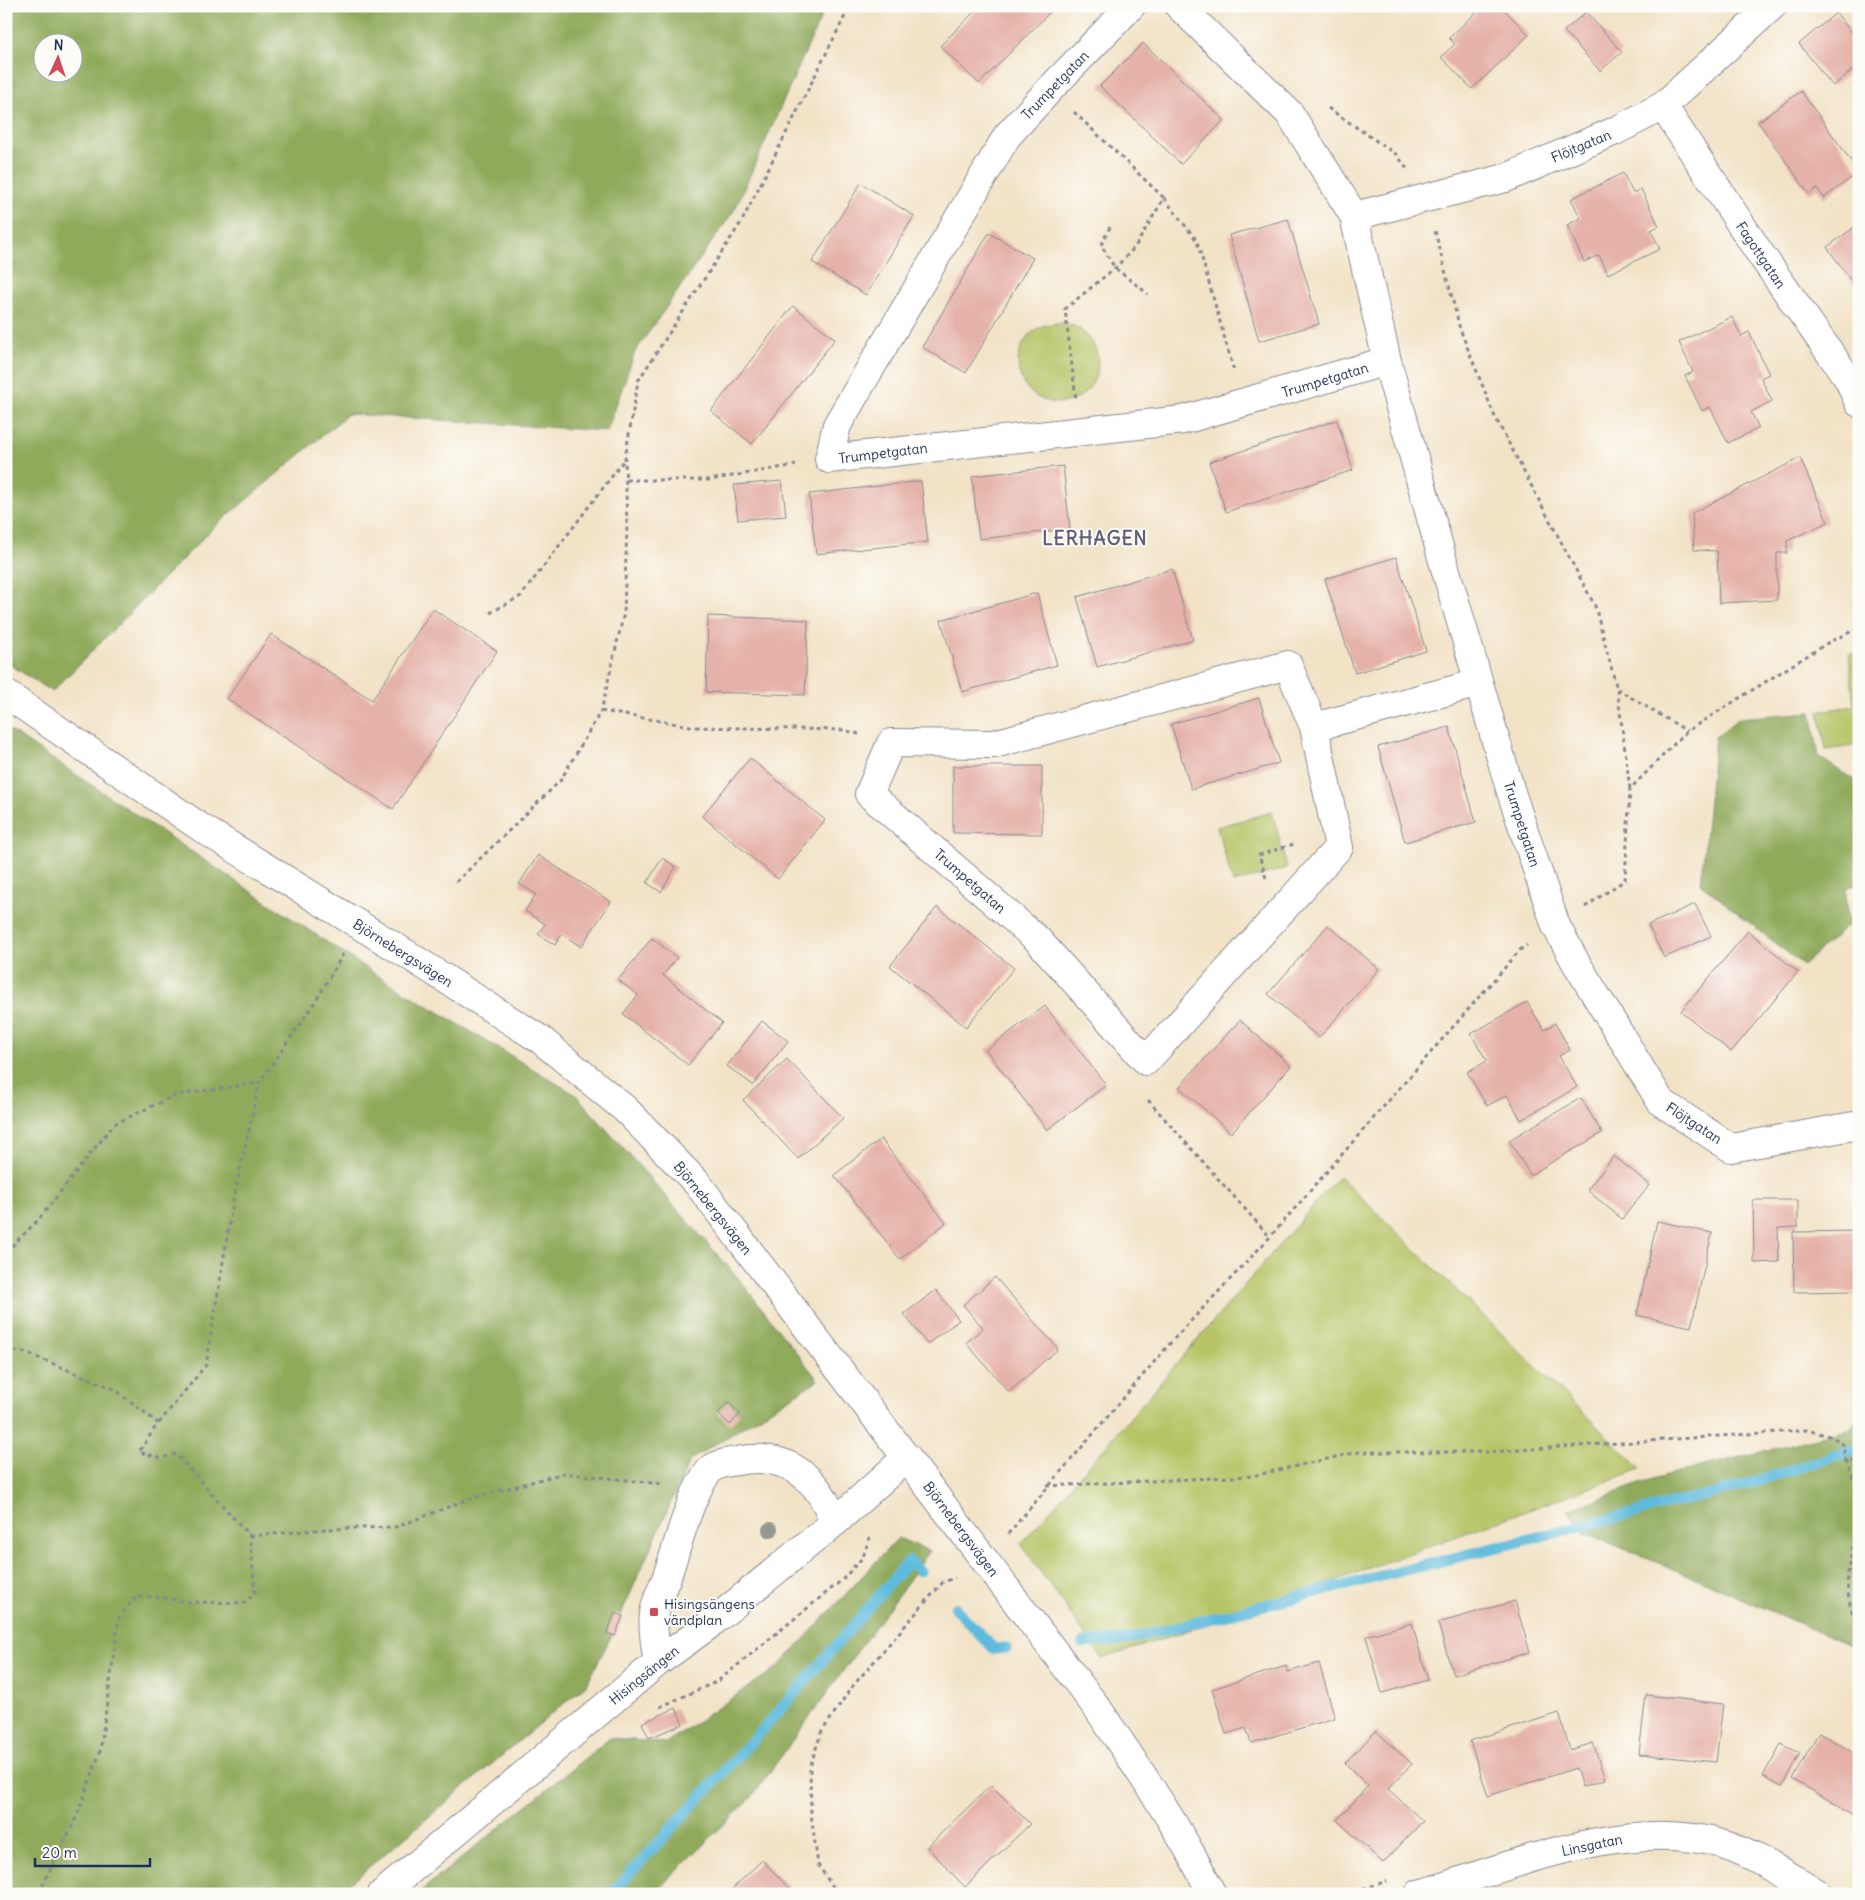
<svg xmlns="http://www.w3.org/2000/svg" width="1865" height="1900" font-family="Delius,sans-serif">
<rect width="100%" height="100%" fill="#fdfcf7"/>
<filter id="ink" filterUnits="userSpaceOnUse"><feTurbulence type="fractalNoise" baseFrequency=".02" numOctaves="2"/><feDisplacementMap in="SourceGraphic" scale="10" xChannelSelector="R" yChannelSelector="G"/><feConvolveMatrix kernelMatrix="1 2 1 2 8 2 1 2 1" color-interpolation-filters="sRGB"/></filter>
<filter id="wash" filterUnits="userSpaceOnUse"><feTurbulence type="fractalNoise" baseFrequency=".0096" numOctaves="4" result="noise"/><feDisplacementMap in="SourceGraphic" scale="20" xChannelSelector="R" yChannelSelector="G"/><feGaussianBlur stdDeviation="1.12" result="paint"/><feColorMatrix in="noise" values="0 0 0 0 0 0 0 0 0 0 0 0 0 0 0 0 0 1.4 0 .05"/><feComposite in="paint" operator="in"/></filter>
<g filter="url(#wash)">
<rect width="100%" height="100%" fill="#f2e3c7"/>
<path fill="#b6c466" stroke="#687a62" d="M1018 363a40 40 0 1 1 80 0a40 40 0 1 1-80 0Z
M1859,653V745L1826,750L1819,711L1854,706L1849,654Z
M1272,812L1287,868L1233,883L1217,827Z
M1339,1176L1641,1469L1298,1594L1102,1659L1021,1544Z"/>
<path fill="#90aa5b" stroke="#566c5c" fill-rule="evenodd" d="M6,6H826L735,209L635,352L607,431L348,414L213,528L52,692L6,662ZM42,42H72V72H42Z
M1811,712L1819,757L1859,783V884L1846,888L1848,925L1803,965L1701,884L1715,737L1739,718Z
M6,728L372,972L576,1095L738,1278L818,1380L690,1460L611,1637L586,1685L337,1894H6Z
M1859,1419V1650L1705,1582L1585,1533L1568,1510L1656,1478L1848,1430Z
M898,1538L930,1551L751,1798L653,1894H417L610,1738L666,1743L778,1667Z"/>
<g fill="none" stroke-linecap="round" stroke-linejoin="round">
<path stroke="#5fbbdd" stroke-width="11" d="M955,1608L994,1649L1006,1648
M1083,1643L1125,1640L1730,1489L1859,1449
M611,1894L774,1717L909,1561L920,1571"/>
</g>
<g id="blocks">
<path fill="#e5b2a9" d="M980,6H1056L979,84L940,46Z
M1483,6H1501L1529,35L1472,89L1441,57L1455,44L1449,38Z
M1586,12L1622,52L1600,71L1564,31Z
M1836,13L1859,41V65L1833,86L1799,44Z
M1143,43L1224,120L1181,164L1100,86Z
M1801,91L1859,172L1824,198L1817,188L1809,194L1758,122Z
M1623,173L1633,193L1641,189L1659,226L1651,230L1660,249L1608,274L1599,255L1584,262L1567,225L1581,218L1571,199Z
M861,183L914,216L866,295L812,262Z
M1288,219L1319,324L1259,341L1229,235Z
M1859,224V281L1854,285L1827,247Z
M989,233L1033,258L966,373L922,347Z
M793,306L835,339L752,444L711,411Z
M1732,317L1741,336L1749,332L1769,374L1761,378L1772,401L1751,412L1759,428L1728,443L1710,407L1702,411L1685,376L1693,372L1679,342Z
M1337,420L1353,470L1226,512L1209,462Z
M1800,458L1828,522L1787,541V553H1777V600L1719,603L1717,551L1694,550L1692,513Z
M1063,466L1070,529L979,539L972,476Z
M782,481L786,516L738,520L734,485Z
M921,481L928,542L816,554L809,494Z
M1396,557L1426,651L1355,673L1325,579Z
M1172,569L1193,640L1097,667L1077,597Z
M1037,593L1057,665L962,692L941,620Z
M433,609L497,651L393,809L227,699L271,634L372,700Z
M708,616L808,620L805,695L706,692Z
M1259,698L1279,763L1191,789L1171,724Z
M1449,727L1476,822L1405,842L1378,747Z
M750,758L825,820L778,879L702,816Z
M953,766H1042V834L953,833Z
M538,855L611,902L581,947L562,934L555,945L538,934L545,924L525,911L536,894L519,884Z
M662,858L676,867L661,892L647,883Z
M1695,904L1711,936L1664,958L1648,925Z
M937,907L1014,968L966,1027L890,966Z
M1328,925L1379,969L1319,1038L1268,994Z
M1748,931L1798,972L1731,1052L1681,1011Z
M652,938L677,958L663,975L722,1023L688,1065L623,1014L638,995L618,980Z
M1527,1002L1544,1030L1555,1023L1570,1050L1559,1056L1577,1087L1521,1120L1507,1095L1487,1106L1467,1072L1487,1061L1471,1034Z
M1045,1006L1106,1085L1047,1130L986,1050Z
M1240,1020L1291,1066L1231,1133L1179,1087Z
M762,1021L788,1041L753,1085L727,1066Z
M787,1059L843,1118L798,1159L743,1100Z
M1581,1098L1602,1133L1530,1175L1509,1140Z
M881,1139L946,1223L900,1259L834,1175Z
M1614,1156L1650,1185L1622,1219L1587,1190Z
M1753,1200H1798V1227L1778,1228L1779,1262L1754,1263Z
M1657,1221L1712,1233L1691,1327L1637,1315Z
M1859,1231V1291L1794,1292L1793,1232Z
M995,1277L1058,1349L1009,1392L966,1343L983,1328L963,1305Z
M936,1290L959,1320L927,1344L904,1314Z
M728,1402L740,1414L730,1425L718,1413Z
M1515,1601L1530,1652L1453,1675L1438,1623Z
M615,1613L623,1616L615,1636L607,1633Z
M1412,1623L1428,1680L1382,1693L1366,1636Z
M1319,1663L1335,1718L1251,1743L1246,1728L1226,1734L1212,1689L1286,1666L1288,1672Z
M1646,1695L1723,1704L1716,1762L1639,1754Z
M676,1708L683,1724L649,1738L642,1723Z
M1559,1713L1570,1750L1593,1743L1605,1780L1582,1787L1576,1768L1488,1796L1470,1741Z
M1376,1731L1412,1764L1388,1789L1423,1821L1383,1863L1337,1820L1368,1786L1345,1763Z
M1819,1733L1859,1756V1817L1792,1779Z
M1781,1744L1800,1753L1782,1786L1763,1776Z
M991,1785L1030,1824L965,1887L927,1847Z
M762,1860L795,1894H727Z"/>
</g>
</g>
<g filter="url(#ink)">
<use href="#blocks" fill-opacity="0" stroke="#868992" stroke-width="1"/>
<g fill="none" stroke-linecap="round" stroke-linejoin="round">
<g stroke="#868992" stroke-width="30">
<path id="minor" d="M1131,6L1050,89L1007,136L837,425L829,459L1183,420L1387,361
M1179,6L1290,114L1354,216L1387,361L1443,561L1511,792L1556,926L1575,961L1661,1102L1731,1148L1859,1125
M1663,106L1757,249L1849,380L1859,403
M1354,216L1506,178L1615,131L1663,106L1772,6
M6,694L203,829L405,953L541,1040L626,1110L697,1183L1098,1709C1138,1769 1180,1828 1212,1894
M1314,727L1339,847L1146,1061L1037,939L869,794L891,743L994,744L1288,665L1314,727L1479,683
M658,1662C655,1646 652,1628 654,1613C656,1599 664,1586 668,1573C679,1543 689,1496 709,1471C715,1464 729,1462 737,1461C786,1451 820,1478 834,1523
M382,1894L658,1662L709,1625L834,1523L907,1457
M1419,1894C1511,1867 1629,1814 1725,1845C1758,1856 1789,1877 1819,1894"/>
</g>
<path stroke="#868992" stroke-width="3" stroke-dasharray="4 4" stroke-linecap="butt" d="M1328,108L1397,155L1407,169
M1074,112L1164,198L1135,247L1115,268L1065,309L1076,399
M1164,198L1197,241L1234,371
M1110,227L1101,245L1115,268L1148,294
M1435,231L1460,329L1495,417L1595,606L1617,689L1630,789
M626,480H709L796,465
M490,613L521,596L625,459
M1617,689L1687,731
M601,711L696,727L843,730L859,734
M1266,878L1259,855L1294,844
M456,882L560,781L601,711L624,613L627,526L625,458L638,381L742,221L850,6
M1585,907L1625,880L1630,789L1687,731L1829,642L1859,628
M1148,1100L1270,1237
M6,1252L39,1219L114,1124L176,1095L258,1083
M6,1349L27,1353L114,1389L158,1423L139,1452L161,1458L176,1454L250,1536L255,1593L245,1603L187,1602L161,1597H136L119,1617L100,1752L77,1816L38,1894
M159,1423L206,1365L233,1202L259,1083L314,1004L343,954
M1846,1460L1853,1478L1859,1484
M1047,1486L1252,1476L1358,1452H1489L1807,1430L1833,1437L1843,1445L1845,1460L1859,1462
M1859,1523C1849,1564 1839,1587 1859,1628
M1008,1534L1172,1341L1270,1237L1520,950L1527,945
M250,1536L326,1529L396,1527L469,1499L564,1473L662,1484
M660,1707L718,1681L842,1580L863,1557L870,1537
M838,1894L818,1865L811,1814L810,1767L821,1733L851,1688L943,1582L955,1578
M1348,1894L1387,1881"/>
<use href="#minor" stroke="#fff" stroke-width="28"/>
</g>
<circle fill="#96998e" cx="770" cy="1530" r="8"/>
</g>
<rect fill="#d1495b" stroke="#fdfcf7" stroke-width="2" x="649" y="1607" width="10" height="10" rx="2.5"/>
<g text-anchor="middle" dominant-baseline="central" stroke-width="4" stroke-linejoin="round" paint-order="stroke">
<g font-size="14" fill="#1b2f5e" stroke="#fdfcf7">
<text transform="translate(1055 85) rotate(-46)">Trumpetgatan</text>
<text transform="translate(1581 146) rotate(-23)">Flöjtgatan</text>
<text transform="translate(1761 255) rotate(56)">Fagottgatan</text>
<text transform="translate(1325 380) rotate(-17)">Trumpetgatan</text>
<text transform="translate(883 453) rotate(-7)">Trumpetgatan</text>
<text transform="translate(1522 824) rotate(72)">Trumpetgatan</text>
<text transform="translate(970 881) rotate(41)">Trumpetgatan</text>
<text transform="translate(403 953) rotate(32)">Björnebergsvägen</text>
<text transform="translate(1694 1123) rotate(33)">Flöjtgatan</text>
<text transform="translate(713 1208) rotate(51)">Björnebergsvägen</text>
<text transform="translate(961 1529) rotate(53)">Björnebergsvägen</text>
<text transform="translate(644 1675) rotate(-39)">Hisingsängen</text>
<text transform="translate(1592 1845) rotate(-12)">Linsgatan</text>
</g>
<g font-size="14" fill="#1b2f5e" stroke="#fdfcf7" text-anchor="start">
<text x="664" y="1604">Hisingsängens<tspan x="664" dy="16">vändplan</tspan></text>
</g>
<g font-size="19" font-weight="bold" letter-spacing="1" fill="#625d78" stroke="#fdfcf7">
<text x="1095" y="538">LERHAGEN</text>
</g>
</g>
<rect width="1865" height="1900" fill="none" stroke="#fdfcf7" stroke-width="25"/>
<g transform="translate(58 58) rotate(3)"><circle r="24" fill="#fdfcf7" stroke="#a3aaba"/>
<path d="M0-4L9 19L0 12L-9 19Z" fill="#d1495b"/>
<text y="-8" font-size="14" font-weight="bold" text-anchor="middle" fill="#1b2f5e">N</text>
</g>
<path d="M35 1858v8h115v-8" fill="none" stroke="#1b2f5e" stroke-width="2.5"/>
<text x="42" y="1858" font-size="15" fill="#1b2f5e" stroke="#fdfcf7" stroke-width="4" paint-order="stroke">20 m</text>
</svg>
